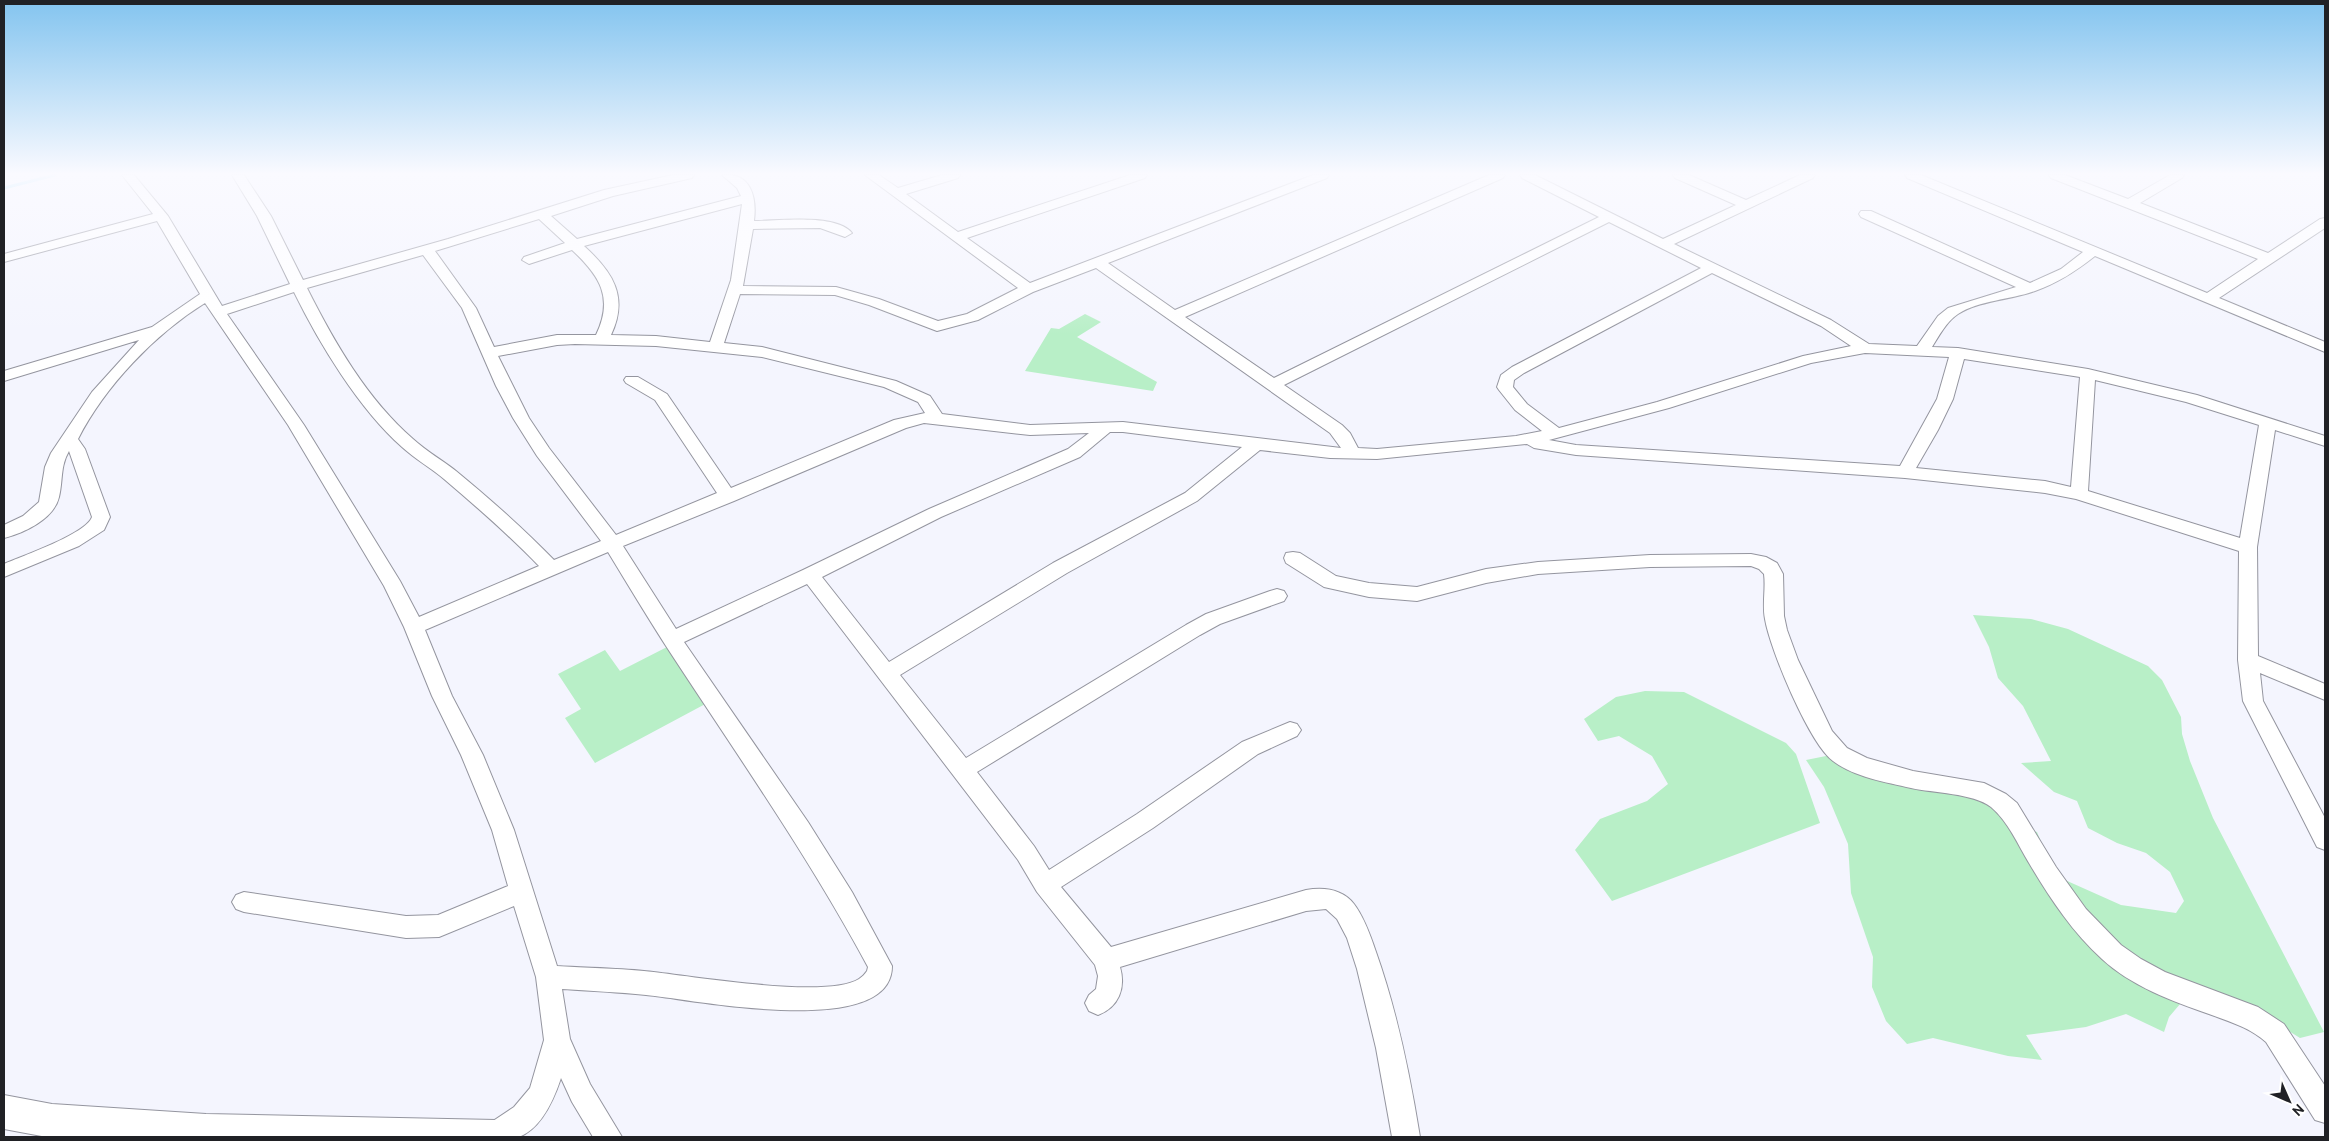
<svg xmlns="http://www.w3.org/2000/svg" width="2329" height="1141" font-family="Overpass,sans-serif">
<rect width="100%" height="100%" fill="#f4f5fe"/>
<path fill="#b8efc7" d="M1085,314L1101,322L1077,337L1157,382L1153,391L1025,371L1051,328L1059,329Z
M1973,615L2031,619L2068,629L2148,666L2162,680L2181,717L2182,734L2190,761L2213,818L2324,1032L2300,1038L2266,1017L2186,997L2169,1017L2164,1032L2126,1014L2086,1027L2026,1035L2042,1060L2008,1056L1933,1038L1907,1044L1886,1021L1872,987L1873,957L1851,893L1848,844L1824,787L1806,760L1846,752L1997,805L2006,822L2037,832L2047,856L2029,864L2121,905L2176,913L2184,901L2170,872L2146,853L2117,843L2088,828L2077,801L2054,792L2021,763L2051,761L2023,706L1998,678L1989,647Z
M667,647L709,702L595,763L565,718L581,709L558,674L605,650L620,671Z
M1645,691L1684,692L1786,743L1796,754L1820,823L1612,901L1575,850L1600,819L1647,801L1668,784L1652,756L1619,736L1598,741L1584,719L1616,697Z"/>
<g fill="none" stroke-linecap="round" stroke-linejoin="round">
<path stroke="#8bdbfa" stroke-width="3" d="M4,188L55,175"/>
<g stroke="#94959f" stroke-width="2">
<path id="minor" d="M122,175H134L168,216L222,306L290,284L257,216L232,175H244L271,216L303,280L448,239L604,190L673,175H694L692,178L613,196L551,216L577,239L741,196L737,188L722,175C751,172 757,197 754,221C777,221 836,213 852,233L845,237L820,228L753,229L743,286L836,287L879,299L938,321L967,314L1018,288L865,175H879L898,188L942,175H960L958,178L906,194L958,232L1130,175H1147L1145,178L967,238L1030,283L1313,175H1329L1327,178L1108,263L1175,310L1489,175H1505L1503,178L1185,317L1274,378L1599,217L1522,178L1520,175H1535L1663,239L1736,205L1675,178L1673,175H1689L1746,200L1800,175H1815L1813,178L1674,244L1831,320L1869,344L1917,346L1938,316L1948,308L2016,287L1861,217L1859,214L1861,211H1871L2030,283L2061,269L2083,252L1907,178L1905,175H1921L2207,293L2258,259L2051,178L2049,175H2065L2128,199L2170,175H2184L2182,178L2140,203L2268,253L2320,219L2325,218V228L2219,298L2325,342V352L2095,256C2076,271 2058,283 2035,291C2011,300 1980,300 1958,314C1946,322 1939,336 1932,347L1958,348L2088,369L2197,395L2325,436V446L2275,430L2257,547L2258,656L2325,684V700L2260,673L2263,701L2325,818V850L2317,847L2243,701L2238,660L2239,551L2076,499L2045,493L1905,478L1576,455L1534,448L1527,444L1377,459L1330,458L1260,450L1197,501L1067,573L900,675L966,758L1186,625L1206,614L1270,591L1277,589L1284,591L1287,596L1284,601L1220,624L1200,635L977,772L1034,846L1049,870L1137,814L1242,742L1290,722L1297,724L1301,730L1297,736L1258,754L1153,828L1061,887L1111,947L1306,890C1324,887 1342,889 1354,904C1364,917 1371,937 1376,952C1397,1011 1410,1075 1420,1137H1392L1376,1048L1357,969L1347,938L1337,919L1326,909L1306,911L1120,967C1126,988 1119,1007 1098,1015L1089,1011L1085,1003L1089,995L1096,989L1098,976L1095,965L1037,892L1018,860L807,584L684,642L808,822L852,892L892,966C892,1041 691,999 646,995C618,992 590,991 562,989L570,1039L590,1084L622,1137H593L572,1102L561,1078C554,1099 542,1128 519,1137C509,1141 491,1137 480,1137L484,1127L514,1107L530,1088L544,1040L536,977L514,906L439,937L406,938L244,912L236,909L232,902L236,895L244,892L406,916L438,915L508,886L492,830L461,755L432,696L404,627L384,586L288,425L205,303C155,334 105,386 78,439L85,449L110,517L104,530L79,546L4,577V564C22,556 86,534 92,517L69,451C60,466 63,481 59,497C54,519 24,533 4,538V525L23,516L39,502L45,467L51,453L92,392L139,340L4,381V371L152,327L200,294L157,221L4,262V254L153,214ZM742,204L731,280L710,342L656,336L611,335C629,297 613,272 584,246ZM539,219L565,243L524,257L522,260L529,264L572,250C600,276 614,298 596,335H557L494,347L476,308L435,251ZM1609,222L1701,268L1512,367L1501,375L1497,387L1499,390L1515,410L1542,431L1516,436L1377,449L1358,448L1350,433L1342,425L1284,385ZM423,255L462,308L496,386L513,418L537,456L601,541L554,560C523,528 490,499 456,471C442,460 426,451 413,439C367,399 334,342 307,288ZM1096,268L1330,433L1341,448L1123,422L1030,425L942,414L930,396L896,381L762,347L724,343L740,294L835,295L869,305L937,331L978,320L1033,292ZM1712,273L1821,326L1851,346L1803,356L1657,402L1559,428L1527,404L1513,387L1514,380L1524,373ZM294,292C319,343 359,409 402,447C415,459 431,468 444,479C477,507 509,535 539,566L419,617L400,581L304,425L227,314ZM575,344L656,346L762,357L884,387L918,402L925,413L894,420L731,488L667,394L638,377H626L624,380L626,383L655,400L717,493L616,535L549,448L529,418L498,356L557,345ZM1865,353L1949,357L1937,399L1900,466L1576,445L1549,440L1669,408L1811,363ZM1964,359L2080,377L2071,487L2045,481L1916,468L1938,430L1953,399ZM2095,380L2186,402L2259,425L2240,538L2088,491ZM924,423L1030,435L1089,433L1068,449L929,509L803,570L676,629L623,546L734,501L906,428ZM1110,432H1123L1242,447L1185,493L1053,563L889,662L822,577L941,517L1080,457ZM608,552C627,583 646,615 666,646C735,752 808,855 868,967L867,971C865,974 862,977 859,979C826,1000 687,975 644,971C615,968 586,968 557,966L514,830L483,755L452,696L425,630Z
M1293,552L1300,553L1336,576L1369,583L1417,587L1486,569L1538,562L1650,555L1751,554L1766,557L1777,563L1783,574L1784,616L1787,630L1798,660L1832,731L1847,748L1867,758L1913,771L1984,783L2006,794L2017,803L2056,867L2086,909L2121,945L2141,959L2165,972L2258,1007L2284,1024L2325,1086V1123L2315,1120L2266,1042C2249,1027 2230,1022 2209,1014C2172,1001 2131,986 2102,959C2072,932 2050,898 2029,863C2018,845 2008,821 1991,807C1973,793 1933,793 1911,788C1885,782 1854,777 1833,761C1809,743 1770,649 1765,619C1762,604 1766,589 1764,574L1759,569L1751,566L1650,567L1538,574L1486,583L1417,601L1369,597L1324,587L1286,563L1284,558L1286,553Z"/>
</g>
<g stroke="#94959f" stroke-width="2">
<path id="major" d="M4,1095L52,1104L206,1114L496,1120L508,1125L513,1137H47L4,1129Z"/>
</g>
<use href="#minor" fill="#fff" fill-rule="evenodd"/>
<use href="#major" fill="#fff" fill-rule="evenodd"/>
</g>
<linearGradient id="sky" x2="0" y2="1"><stop stop-color="#83c4ef"/><stop offset="0.52" stop-color="#fafaff"/><stop offset="1" stop-color="#fafaff" stop-opacity="0"/></linearGradient>
<rect width="2329" height="334" fill="url(#sky)"/>
<rect width="2329" height="1141" fill="none" stroke="#202125" stroke-width="10"/>
<g transform="translate(2289 1101) rotate(135)" stroke="#ffffff" stroke-width="4" paint-order="stroke">
<path d="M0-4L9 19L0 12L-9 19Z" fill="#202125"/>
<text y="-8" font-size="14" font-weight="bold" text-anchor="middle" fill="#202125">N</text>
</g>
</svg>
